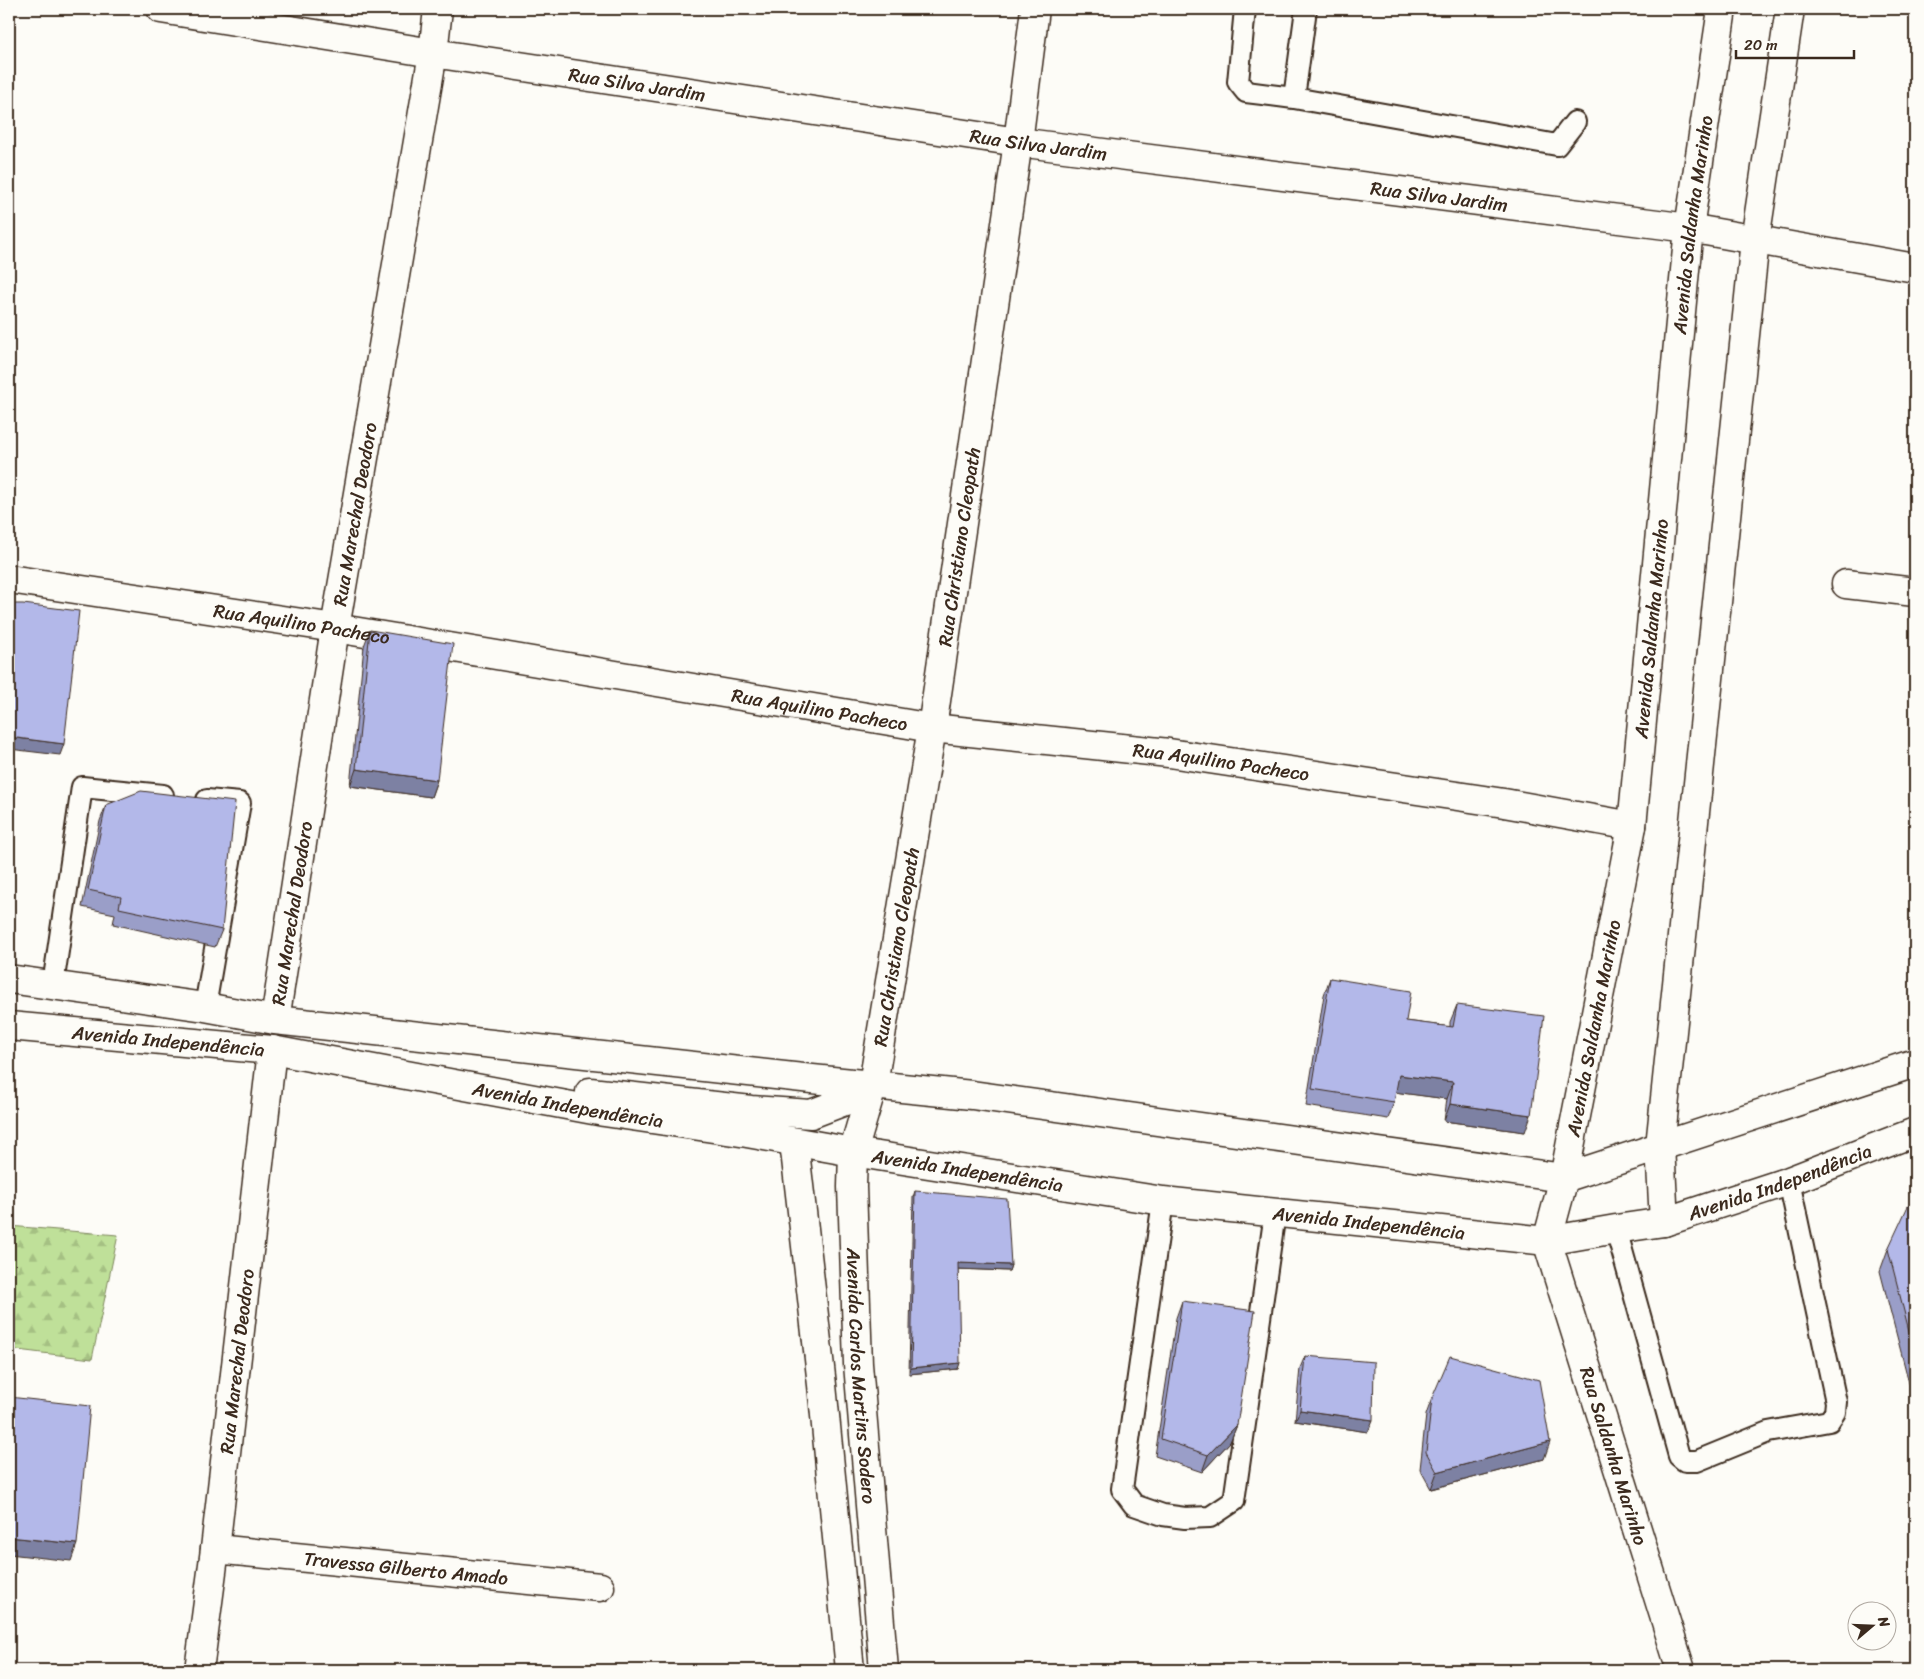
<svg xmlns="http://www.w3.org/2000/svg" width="1924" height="1679" font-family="Sriracha,sans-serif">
<defs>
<pattern id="forest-firs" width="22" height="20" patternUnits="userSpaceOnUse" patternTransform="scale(1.25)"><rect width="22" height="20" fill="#bfe099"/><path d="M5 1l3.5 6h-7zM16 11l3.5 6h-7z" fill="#a5c083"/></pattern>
</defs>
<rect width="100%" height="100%" fill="#fdfcf7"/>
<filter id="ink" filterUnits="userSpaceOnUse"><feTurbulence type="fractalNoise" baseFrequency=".02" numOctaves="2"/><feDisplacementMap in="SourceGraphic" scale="10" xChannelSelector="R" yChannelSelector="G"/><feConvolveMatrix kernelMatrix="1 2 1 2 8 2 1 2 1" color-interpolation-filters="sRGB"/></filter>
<g filter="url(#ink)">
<path fill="url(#forest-firs)" stroke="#7d855c" d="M9,1226L118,1235L92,1359L9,1349Z"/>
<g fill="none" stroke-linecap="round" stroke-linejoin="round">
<g stroke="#3b2a1e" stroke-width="24">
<path id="lane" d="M1245,9L1238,82L1246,92L1294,98
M1306,9L1294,98L1557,145L1575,122
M53,985L82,787L163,795
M205,1007L240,803L207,800
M1163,1201L1122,1489L1134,1505L1163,1515L1185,1518L1210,1517L1234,1501L1275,1213
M1616,1229L1679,1456L1685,1461H1697L1768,1432L1829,1421L1835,1412L1836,1402L1789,1181"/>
</g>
<g stroke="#3b2a1e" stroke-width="31">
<g id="street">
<path id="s1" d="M161,9L433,53L1018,142L1689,228L1915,268"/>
<path id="s2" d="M9,579L335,628L932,728L1169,753L1504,803L1632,826"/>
<path d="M1846,584L1915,592"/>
<path id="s3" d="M275,1020L335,628L433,53L438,9"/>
<path id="s4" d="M873,1084L932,728L1018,142L1035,9"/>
<path id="s5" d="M1547,1241L1681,1670"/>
<path id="s6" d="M215,1549L600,1587"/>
<path id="s7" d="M199,1670L215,1549L272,1050"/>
</g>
</g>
<g stroke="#3b2a1e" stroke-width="31">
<g id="secondary">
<path d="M9,979L205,1007L275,1020L812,1079L972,1095L1564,1178L1915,1063"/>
<path id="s8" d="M9,1026L272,1050L604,1112L747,1133L853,1152L1163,1201L1547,1241L1616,1229L1664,1222L1789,1181L1915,1132"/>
<path id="s9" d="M873,1084L853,1152L852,1187L858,1364L884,1670"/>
<path d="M590,1092L751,1110L811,1114L845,1101L873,1084"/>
<path d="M794,1142L822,1385L850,1670"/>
<path d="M1664,1222L1660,1146L1755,240L1790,9"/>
<path id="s10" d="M1547,1241L1564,1178L1632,826L1689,228L1722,9"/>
</g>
</g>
<use href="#lane" stroke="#fdfcf7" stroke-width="20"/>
<use href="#street" stroke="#fdfcf7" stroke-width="28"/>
<use href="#secondary" stroke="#fdfcf7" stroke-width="28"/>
</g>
<path fill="#9a9ec8" stroke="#3b2a1e" d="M370,630L437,780L431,797L350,786L364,646Z
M106,805L222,930L215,947L113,924L115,914L82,907L100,821Z
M1330,978L1406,1021L1450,1027V1022L1457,1005L1525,1132L1444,1121L1447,1099L1396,1092L1394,1102L1388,1119L1306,1106L1324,995Z
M915,1191L1011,1265L1009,1271L958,1269V1369L909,1374L913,1197Z
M1915,1204V1406L1880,1271L1888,1249Z
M1182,1301L1237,1425L1230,1442L1202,1472L1155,1456L1176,1318Z
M1305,1356L1368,1432L1295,1421L1300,1368Z
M1432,1398L1544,1459L1431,1489L1420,1469L1426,1415Z"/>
<path fill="#7d81a3" stroke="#3b2a1e" d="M9,737L64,744L60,755L9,749Z
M356,769L437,780L431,797L350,786Z
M1399,1075L1453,1082L1447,1099L1393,1092Z
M1450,1104L1531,1115L1525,1132L1444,1121Z
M958,1263L1011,1265L1009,1271L956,1269Z
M960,1363L958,1369L909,1374L911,1368Z
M1300,1410L1373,1420L1368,1432L1295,1421Z
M1237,1425L1230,1442L1202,1472L1208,1455Z
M1550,1442L1544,1459L1431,1489L1437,1472Z
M9,1537L77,1544L71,1561L9,1554Z"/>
<path fill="#b3b8e9" stroke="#3b2a1e" d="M9,604H23L79,611L64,744L9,737Z
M370,630L453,644L437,780L356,769Z
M141,791L235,802L222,930L119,908L121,897L88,890L106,805Z
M1330,978L1411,991L1406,1021L1453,1027L1457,1005L1544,1016L1531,1115L1450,1104L1453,1082L1399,1075L1394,1102L1312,1089Z
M915,1191L1007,1199L1011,1265L958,1263L960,1363L911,1368Z
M1915,1204V1354L1888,1249L1908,1206Z
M1182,1301L1255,1311L1237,1425L1208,1455L1161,1439Z
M1305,1356L1374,1362L1373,1420L1300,1410Z
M1450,1356L1539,1380L1550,1442L1437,1472L1426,1452L1432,1398Z
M9,1397L90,1406L77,1544L9,1537Z"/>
</g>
<g text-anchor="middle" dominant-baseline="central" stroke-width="4" stroke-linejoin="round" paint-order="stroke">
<g font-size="19" fill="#3b2a1e" stroke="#fdfcf7">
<text stroke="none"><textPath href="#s1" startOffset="482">Rua Silva Jardim</textPath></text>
<text stroke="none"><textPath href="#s1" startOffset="888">Rua Silva Jardim</textPath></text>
<text stroke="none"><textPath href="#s1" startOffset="1292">Rua Silva Jardim</textPath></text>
<text stroke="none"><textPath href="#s10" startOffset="1028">Avenida Saldanha Marinho</textPath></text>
<text stroke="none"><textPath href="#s3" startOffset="512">Rua Marechal Deodoro</textPath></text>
<text stroke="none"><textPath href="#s4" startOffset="544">Rua Christiano Cleopath</textPath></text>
<text stroke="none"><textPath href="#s2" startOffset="296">Rua Aquilino Pacheco</textPath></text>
<text stroke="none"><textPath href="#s10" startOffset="622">Avenida Saldanha Marinho</textPath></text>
<text stroke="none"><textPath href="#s2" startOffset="821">Rua Aquilino Pacheco</textPath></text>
<text stroke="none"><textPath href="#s2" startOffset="1226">Rua Aquilino Pacheco</textPath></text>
<text stroke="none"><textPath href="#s3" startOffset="108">Rua Marechal Deodoro</textPath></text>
<text stroke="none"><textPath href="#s4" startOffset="139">Rua Christiano Cleopath</textPath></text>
<text stroke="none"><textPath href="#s10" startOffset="218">Avenida Saldanha Marinho</textPath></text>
<text stroke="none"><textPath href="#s8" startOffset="160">Avenida Independência</textPath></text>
<text stroke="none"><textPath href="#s8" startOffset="565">Avenida Independência</textPath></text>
<text stroke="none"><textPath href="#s8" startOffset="970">Avenida Independência</textPath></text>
<text stroke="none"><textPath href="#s8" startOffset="1795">Avenida Independência</textPath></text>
<text stroke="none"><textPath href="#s8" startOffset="1375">Avenida Independência</textPath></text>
<text stroke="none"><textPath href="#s7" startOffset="311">Rua Marechal Deodoro</textPath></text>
<text stroke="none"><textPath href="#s9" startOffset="295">Avenida Carlos Martins Sodero</textPath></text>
<text stroke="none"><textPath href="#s5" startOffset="225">Rua Saldanha Marinho</textPath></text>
<text stroke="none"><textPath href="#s6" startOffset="192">Travessa Gilberto Amado</textPath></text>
</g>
</g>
<rect width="1924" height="1679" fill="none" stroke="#fdfcf7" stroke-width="30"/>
<rect x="15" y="15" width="1894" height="1649" fill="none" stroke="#3b2a1e" stroke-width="2" filter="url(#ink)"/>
<g transform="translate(1872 1626) rotate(71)"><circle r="24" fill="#fdfcf7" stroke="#afa8a0"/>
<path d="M0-4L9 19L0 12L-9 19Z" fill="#3b2a1e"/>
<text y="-8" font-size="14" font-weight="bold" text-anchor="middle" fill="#3b2a1e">N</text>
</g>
<path d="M1736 50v8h118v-8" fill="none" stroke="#3b2a1e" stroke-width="2.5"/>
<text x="1744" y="50" font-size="15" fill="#3b2a1e" stroke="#fdfcf7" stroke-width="4" paint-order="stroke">20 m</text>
</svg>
